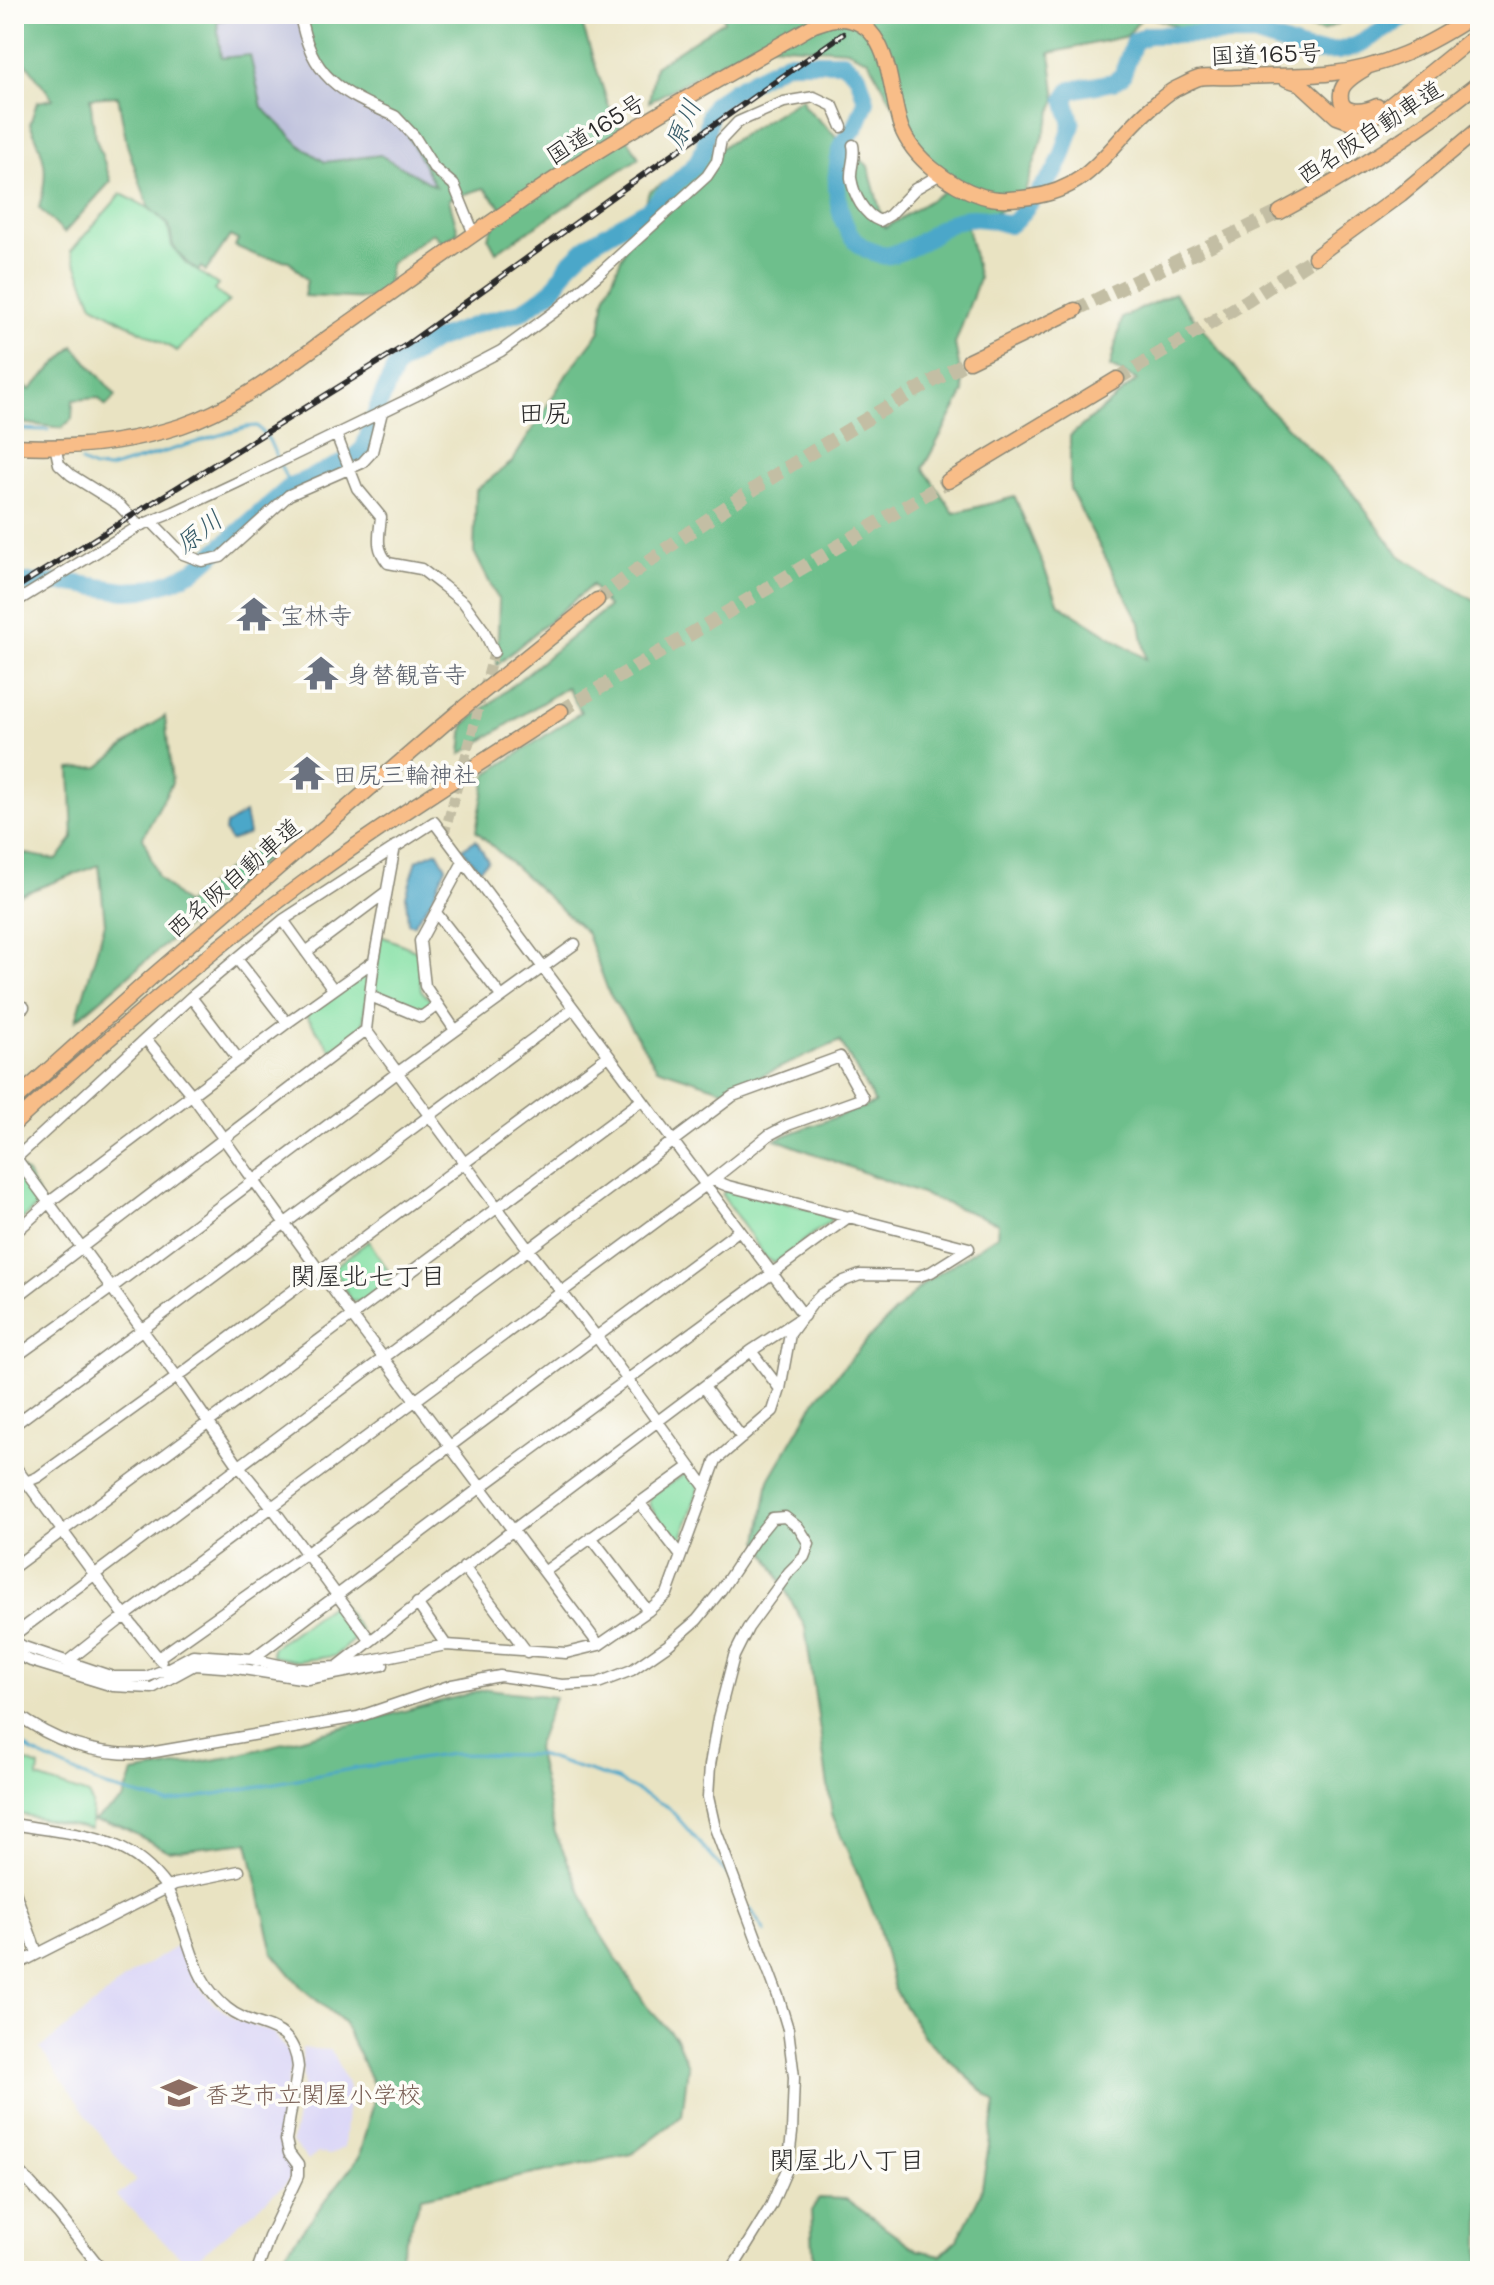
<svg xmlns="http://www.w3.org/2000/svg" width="1494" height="2285" font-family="Mali,'Klee One',sans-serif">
<rect width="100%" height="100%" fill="#fdfcf7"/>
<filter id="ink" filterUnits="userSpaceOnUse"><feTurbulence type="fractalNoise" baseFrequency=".0125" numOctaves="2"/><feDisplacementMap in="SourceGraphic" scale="16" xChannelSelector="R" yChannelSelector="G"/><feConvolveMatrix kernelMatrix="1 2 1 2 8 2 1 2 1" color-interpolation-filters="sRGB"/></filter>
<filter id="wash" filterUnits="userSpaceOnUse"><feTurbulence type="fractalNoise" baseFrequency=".006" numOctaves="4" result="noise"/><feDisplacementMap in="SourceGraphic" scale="32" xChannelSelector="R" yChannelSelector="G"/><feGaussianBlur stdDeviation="1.8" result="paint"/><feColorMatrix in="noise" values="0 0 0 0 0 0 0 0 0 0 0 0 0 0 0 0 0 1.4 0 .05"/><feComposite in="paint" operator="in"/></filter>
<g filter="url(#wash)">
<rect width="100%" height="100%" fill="#e9e3c2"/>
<path fill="#dad6f7" d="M179,1945L195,1981L213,2003L235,2019L274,2033L292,2058L283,2108L281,2146L294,2171L287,2183L189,2265L117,2196L136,2181L128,2173L40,2049L131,1974Z
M302,2048L331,2050L349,2087L344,2147L330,2155L317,2153L308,2160L292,2142L303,2085Z"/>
<path fill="#c0c2dd" d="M249,14H300L400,121L437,187L380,155L325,162L302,147L262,107L250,56L221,58L217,21Z"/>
<path fill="#88e1a7" stroke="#5a8669" stroke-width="2" d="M121,194L149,208L168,225L172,246L186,263L218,285L214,290L229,301L177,351L93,305L71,251Z
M381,936L418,951L421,990L434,1004L420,1014L373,994Z
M370,967L363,1027L332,1051L305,1014Z
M16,1165L27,1174L42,1202L14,1226V1167Z
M726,1189L831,1214L830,1221L776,1262H772L766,1258L722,1195Z
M369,1241L394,1280L364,1303L350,1300L334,1267Z
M686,1473L691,1475L699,1487L680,1545L668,1533L649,1504L650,1496Z
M338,1600L361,1631L359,1635L335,1656L298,1661L272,1656V1648Z
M14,1757L39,1767L38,1778L88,1795L92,1803L91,1829L14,1813Z"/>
<path fill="#6ebf8c" stroke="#4c755c" stroke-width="2" d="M14,14H249L217,21L221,58L250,55L262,107L302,147L325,162L380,155L435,186L400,121L367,104L314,62L300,14H582L581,21L608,104L639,158L496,252L488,237L502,208L484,188L449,199L458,232L442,243L433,232L390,264L387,286L369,299L304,296L307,280L289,261L258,256L235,246L238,240L230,236L206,271L201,267L198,271L186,262L173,246L169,225L149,208L127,145L118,96L90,98L95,136L111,181L64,233L39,208C49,172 46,157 30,124L37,102L53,99L14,47Z
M722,14H1356L1323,31L1280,23L1188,30L1144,15L1127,36L1050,53L1056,99L1022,199L967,226L979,279L955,344L964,392L923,468L954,513L1015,497L1059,604L1146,659L1140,623L1070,490V436L1137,380L1110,367L1122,318L1174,293L1260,400L1347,486L1400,556L1480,604V2271H814L811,2211L819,2198L846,2199L917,2250L941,2255L958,2239L981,2193L996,2103L925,2038L894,1989L877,1921L832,1814L805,1627L759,1540L769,1480L817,1398L867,1340L924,1283L997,1236L998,1223L775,1139L875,1103L840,1041L727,1091L657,1068L609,993L586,932L476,831L487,774L581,712L567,687L461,754L464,725L608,607L592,585L497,665L499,601L474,552L476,490L512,462L567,374L600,331L605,297L649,192L802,98L804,106L868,166L885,228L943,192L868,60L847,50L753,44L649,102L655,66L724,21Z
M74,346L116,396L106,406L98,398L73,400L72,419L62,428L14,422V375L30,390Z
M165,716L172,783L143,837L158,877L185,904L250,851L271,855L76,1020L105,923L99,865L14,897V828L21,853L57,860L73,838L70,769L99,767L138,735Z
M487,1689L555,1697L536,1748L555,1833L600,1933L647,2007L676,2038L688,2066L682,2116L632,2154L421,2197L401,2253L402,2271H271L359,2157L376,2090L343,2022L302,1988L273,1953L248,1842L168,1851L120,1826L93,1821L123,1800L133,1773L230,1757Z"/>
<path fill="#4ba7c9" stroke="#3b697a" stroke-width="2" d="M245,813L249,834L230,841L225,831L226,825Z
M476,840L488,861L479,869L462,849Z
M437,851L446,867L432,899L413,925L408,923L406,896L417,860Z"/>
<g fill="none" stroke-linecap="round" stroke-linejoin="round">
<path stroke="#4ba7c9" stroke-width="3" d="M14,429L48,430
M81,462L94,468L109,469L246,427L257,426L269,440L290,487
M14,1738L32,1752L106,1787L167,1803L357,1768L452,1754L538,1755L617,1780L668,1807L728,1875
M750,1908L765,1932"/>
<path stroke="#4ba7c9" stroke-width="18" d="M14,583H71L125,591L143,590L173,581L195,570L290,487L352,459L364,448L379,404L396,366L435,340L481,323L521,312L553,290L569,264L590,244L648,210L696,164L704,149L710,113L716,103L733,91L787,62H843L858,75L866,101C863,109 860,117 857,124C852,133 843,140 841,150C832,181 836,240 873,252C879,254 884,257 890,255C943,242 942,202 1009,225L1017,219L1056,170L1063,154L1072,125L1065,99L1071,90L1113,82L1122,76L1134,42L1147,35L1254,34L1310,52L1338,51L1356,46L1411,14"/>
</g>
</g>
<g filter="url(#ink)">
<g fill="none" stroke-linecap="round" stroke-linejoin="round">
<path stroke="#c3bea4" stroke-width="10" stroke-dasharray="10 5" stroke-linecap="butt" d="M444,835L494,652"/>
<path stroke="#c3bea4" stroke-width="14" stroke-dasharray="14 7" stroke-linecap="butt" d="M1075,310L1280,212
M1117,379L1247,301L1315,257
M597,600C714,510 839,432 969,361
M561,711L948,481"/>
<g stroke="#8a8776" stroke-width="13">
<path id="minor" d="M300,14C310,77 341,93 395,116L414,136L434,168L454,185L474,234
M853,145C856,157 850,167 851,178C854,196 864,215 880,221L890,215L915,189L939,175
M336,434L357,488L381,517C379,537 375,547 388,563L421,569L443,586L464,603L483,629L494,652
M55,446L59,464L71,475L119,505L139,526
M151,521L183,554L202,561L221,557L289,495L362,463L372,452L382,412
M14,603L139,526L174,512L236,483L415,396L501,351L557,310L599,274L707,176L717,161L721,140L738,122L784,102L814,97L833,106L842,127
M395,846L374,961L366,1030L528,1249L596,1336L705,1487
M437,914L501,996
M283,920L333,989
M306,952L386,892
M237,959L287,1023
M370,996L421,1017L438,1005
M191,997L239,1060
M14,1011L24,1007
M455,1030L425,986L420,941L463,862
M146,1039L192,1095L352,1316L599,1645
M16,1158L177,1377L238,1465L272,1507L370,1640
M14,1160L191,997L283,920L434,822L804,1316L751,1351L513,1530L337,1667
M713,1180L728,1186L969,1248L931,1272L919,1276L860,1275L844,1281L821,1295L812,1304L790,1334L780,1389L751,1351
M14,1234L48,1203L287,1023L374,961
M14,1299L366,1030
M14,1358L110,1289L397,1073L575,944
M704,1387L742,1438
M14,1425L573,1009
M14,1465L125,1616L161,1661
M14,1487L38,1477L177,1377L608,1056
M639,1502L681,1556
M591,1537L648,1611
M14,1567L642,1100
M464,1567L527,1652
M544,1572L689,1467
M417,1603L446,1645
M14,1635L733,1096L840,1057L863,1098L788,1125L769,1135L706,1185L125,1616L68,1661
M14,1641L24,1647L113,1677H146L167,1669L193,1655L252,1659L297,1669L337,1667L446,1645L566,1653L599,1645L648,1611L667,1594L716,1460L773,1411L780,1389
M14,1653L31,1661L113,1686L152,1688L194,1665L236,1668L307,1679L383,1665
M158,1658L307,1553L738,1231
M252,1659L480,1488L850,1216
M14,1712C54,1742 93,1755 143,1754L358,1717L452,1685L500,1676L562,1685L598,1683L632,1670L668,1645L697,1620L721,1590L755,1539L772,1518L785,1517L799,1528L809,1544L804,1557L789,1572L748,1628L734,1656L718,1718L710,1765L708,1797L715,1828L778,1996L788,2029L794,2077L792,2133L788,2167L771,2206L731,2271
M14,1824C75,1836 127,1832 167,1888L14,1966
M239,1871L175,1884L167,1888C172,1899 177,1910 181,1922C194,1957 197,1983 227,2008C256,2032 293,2018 298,2067L286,2140L289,2153L298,2165V2176L269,2237L257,2271
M14,1889L37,1953
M14,2166L58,2214L103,2271"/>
</g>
<g stroke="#8a8776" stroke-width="17">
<path id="highway" d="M1365,69C1357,74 1342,82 1341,93C1338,116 1364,112 1377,106
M1286,79L1301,84L1337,117L1351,122L1366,121L1384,110L1480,32
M1280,212C1353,173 1415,134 1480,82
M1315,257L1401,194L1480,128
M969,361L1075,310
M14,446C70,449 128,443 181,426C238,407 288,366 336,332C410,280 483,226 559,176C641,122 728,75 814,25C821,23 829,19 837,19C892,17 888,90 901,127C913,159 950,186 982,196C998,201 1013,199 1030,197C1094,189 1109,143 1153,106C1161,99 1168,92 1177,88C1184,85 1192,80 1199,78C1210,76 1224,78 1235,77C1265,76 1296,76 1326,74C1383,69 1429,45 1476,14
M948,481L1117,379
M14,1101L154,975L458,712L597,600
M14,1124C106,1039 202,957 303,883C387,822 474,767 561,711"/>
</g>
<use href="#minor" stroke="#fff" stroke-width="10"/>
<use href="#highway" stroke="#f8bd88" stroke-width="14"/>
<g stroke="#2b2b2b" stroke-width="6">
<path id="rail" d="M14,589L408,344L616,194L843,34"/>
</g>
<use href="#rail" stroke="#fdfcf7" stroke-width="3" stroke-dasharray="9" stroke-linecap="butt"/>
</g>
</g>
<defs>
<g id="temple-bare" transform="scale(2.76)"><path d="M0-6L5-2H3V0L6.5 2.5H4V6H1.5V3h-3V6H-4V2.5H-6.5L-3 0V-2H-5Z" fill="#6b7280" stroke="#fdfcf7" stroke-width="2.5" paint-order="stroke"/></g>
<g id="school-bare" transform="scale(2.76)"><path d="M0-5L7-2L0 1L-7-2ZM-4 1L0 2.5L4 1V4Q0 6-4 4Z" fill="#8d6e63" stroke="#fdfcf7" stroke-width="2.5" paint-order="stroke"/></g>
</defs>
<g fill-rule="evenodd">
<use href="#temple-bare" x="254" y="614"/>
<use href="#temple-bare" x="321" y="673"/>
<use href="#temple-bare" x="307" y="773"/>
<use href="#school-bare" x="179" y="2093"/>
</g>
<g text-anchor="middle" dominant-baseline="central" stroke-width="7" stroke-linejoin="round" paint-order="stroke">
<g font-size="24" fill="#2b2b2b" stroke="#fdfcf7">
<text transform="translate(1266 53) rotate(-2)">国道165号</text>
<text transform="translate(595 128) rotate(-32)">国道165号</text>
<text transform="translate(1369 131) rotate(-33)">西名阪自動車道</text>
<text transform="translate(233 877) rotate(-41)">西名阪自動車道</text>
</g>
<g font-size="24" fill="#5b616d" stroke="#fdfcf7" text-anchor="start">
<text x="280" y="614">宝林寺</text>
<text x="347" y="673">身替観音寺</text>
<text x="333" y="773">田尻三輪神社</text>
</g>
<g font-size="24" fill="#785e54" stroke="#fdfcf7" text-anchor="start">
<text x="205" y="2093">香芝市立関屋小学校</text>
</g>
<g font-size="26" font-style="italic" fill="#385d6a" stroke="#fdfcf7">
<text transform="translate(682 124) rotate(-66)">原川</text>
<text transform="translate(198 531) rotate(-38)">原川</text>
</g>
<g font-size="26" fill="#2b2b2b" stroke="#fdfcf7">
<text x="544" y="412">田尻</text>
<text x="368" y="1275">関屋北七丁目</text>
<text x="847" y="2159">関屋北八丁目</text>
</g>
</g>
<rect width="1494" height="2285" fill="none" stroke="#fdfcf7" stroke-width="48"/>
</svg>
